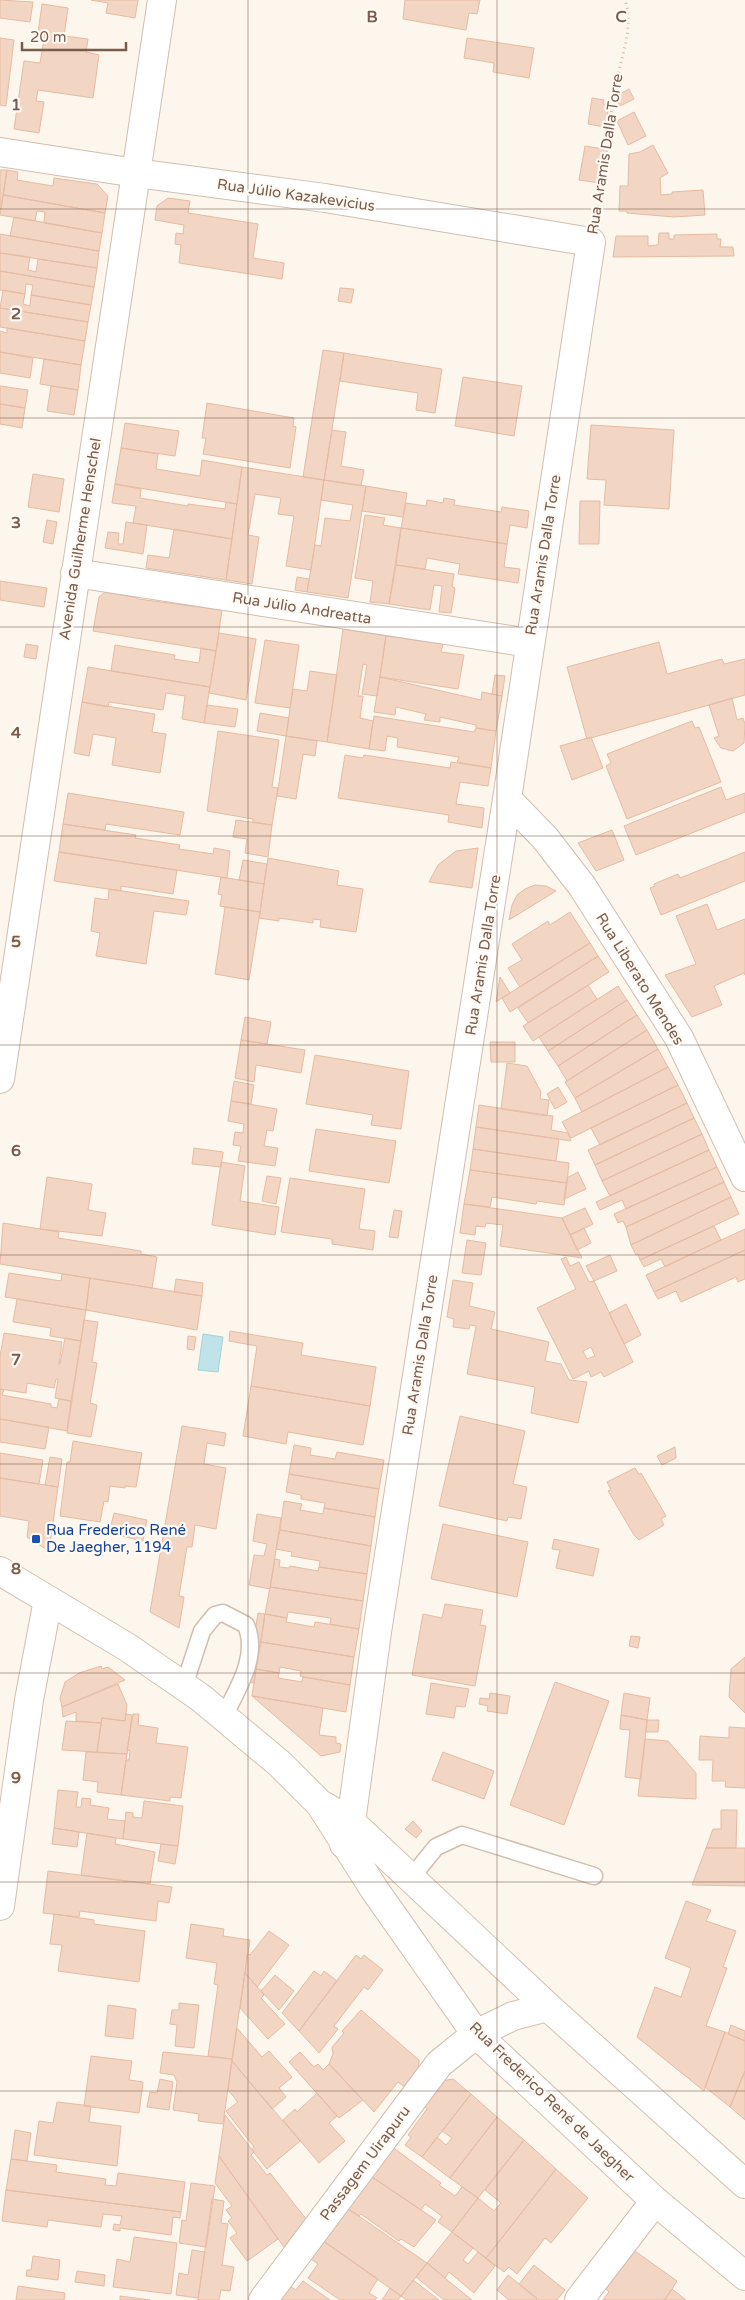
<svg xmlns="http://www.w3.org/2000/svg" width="745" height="2300" font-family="'Varela Round',sans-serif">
<rect width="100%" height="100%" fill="#fdf6ec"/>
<path fill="#bfe3e8" stroke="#a5d3da" d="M203,1334L223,1337L218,1372L198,1370Z"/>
<path fill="#f3d5c3" stroke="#e6bba3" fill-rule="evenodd" d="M0,0L33,2L30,22L0,18Z
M91,0H138L135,18L106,13L108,3Z
M405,0H480L477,14L469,13L466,30L403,19Z
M42,4L68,8L64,36L88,39L86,52L99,55L93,98L38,90L36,101L44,102L39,133L14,129L24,61L40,63L45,33H38Z
M0,38L14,40L6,106L0,105Z
M467,38L534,48L529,78L493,72L494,63L464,58Z
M629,89L634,99L620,106L615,97Z
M592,98L604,100L603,104L609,105L605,127L588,124Z
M634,112L646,136L628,145L617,121Z
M653,145L668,173L660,178L661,195L672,194V192L703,190L705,215L674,217L627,213V211H619L620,186H628L629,154L640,152Z
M585,146L604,149L600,183L579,180Z
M0,170H7L1,209H0Z
M7,170L18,172L17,180L53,186L54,178L97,184L108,196L105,213L3,195Z
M3,195L105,213L102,233L44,223L45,212L37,211L35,221L0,215Z
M168,198L190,201L188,213L258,224L253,258L284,263L282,279L179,263L181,245L175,244L176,233L183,234L184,225L155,220L157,206Z
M14,217L102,233L99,251L10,236Z
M659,233H669V239H674V235L717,234V239H721L720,247H733L734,256L613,257L616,236H648V246L658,245Z
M0,234L99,251L97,268L0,253Z
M0,253L30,257L28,270L36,272L38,259L97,268L94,287L0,271Z
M0,271L94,287L91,305L31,295L33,285L26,284L25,294L0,290Z
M340,288L354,289L351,303L338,301Z
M3,290L25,294L23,304L30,306L31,295L91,305L88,322L0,308Z
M0,308L88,322L85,341L0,327Z
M7,328L85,341L81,365L0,352V331L7,333Z
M323,350L344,353L324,480L303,477Z
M0,352L33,358L30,378L0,373Z
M344,353L442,369L435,413L416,410L418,393L340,381Z
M44,359L81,365L78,390L40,384Z
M463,377L522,386L514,436L455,426Z
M0,386L28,390L25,408L0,404Z
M51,386L78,390L74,415L47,411Z
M207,403L294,418L293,426L296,427L290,468L203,454L206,438H202Z
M0,404L25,408L22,428L0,424Z
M125,423L179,431L175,456L121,448Z
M591,425L674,430L669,509L604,505L606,480L587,479Z
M332,430L346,432L341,466L364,470L361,486L324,480Z
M121,448L158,454L156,469L200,476L202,460L242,467L237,504L115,484Z
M242,467L324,480L311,570L286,566L294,516L278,514L281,498L255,494L248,535L259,537L252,584L226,580Z
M33,474L64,479L59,512L28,507Z
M324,480L366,486L348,598L307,592L315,545L321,546L325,518L350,521L353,505L321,500Z
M115,484L141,489L140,498L188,506V504L225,509L226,502L237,504L232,539L133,523L136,506L112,503Z
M366,486L407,493L403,517L362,511Z
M444,498L455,500L454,505L501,512L502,507L529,511L527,528L510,525L507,544L401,528L406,503L426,506L427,500L443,503Z
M580,501H600L599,544H579Z
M365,515L385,518L383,525L401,528L389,604L370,602L373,581L355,578Z
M47,520L57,522L53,544L43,542Z
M126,522L147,525L143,554L105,548L108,532L119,533L118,544H123Z
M401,528L507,544L504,567L520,569L518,583L458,574L460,564L427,558L425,569L396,565Z
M174,529L232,539L226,580L146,568L148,555L169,558Z
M396,565L454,574L452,587L455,588L451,613L439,612L442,586L434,585L430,610L389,604Z
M297,577L309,579L307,592L295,590Z
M0,581L47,588L44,607L0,600Z
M105,592L138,598V599L222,610L216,651L93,631L99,597Z
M343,629L386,636L377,696L362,694L367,665L363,664L358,696H363L360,718L373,721L369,749L327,742Z
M219,633L256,639L246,700L209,693Z
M386,636L443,644L441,652L464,655L458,689L380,677Z
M265,640L299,645L290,708L255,703Z
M659,642L667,674L722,659L724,664L745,659V695L587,739L567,667Z
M26,644L38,646L36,659L24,657Z
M115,645L175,655L174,659L199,663L201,648L216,651L210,687L111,671Z
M88,667L210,687L204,723L182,719L185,696L166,693L163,710L109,702L108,707L82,702Z
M310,671L337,675L327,742L286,736L293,689L307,691Z
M495,675L505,676L502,696L492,694Z
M380,677L481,700L482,692L502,696L496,731L476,728V725L440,717V722L424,720L426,714L396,707L395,715L374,712Z
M732,698L737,720L743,718L745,724L744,743L733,751L721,748L714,738L719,736L709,705Z
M82,702L155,714L152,732L166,734L160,773L112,765L116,738L93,734L89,756L74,753Z
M207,705L238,709L235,727L204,723Z
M260,713L289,718L286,736L257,731Z
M374,716L474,732L476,728L496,731L491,768L457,762L459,757L397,747L398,738L387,736L385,751L369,749Z
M692,721L695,728L699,727L721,782L627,819L606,766L611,763L607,754Z
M218,731L279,740L272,787L278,788L272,825L253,822V819L207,811Z
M286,736L317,741L315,756L303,754L296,799L277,796Z
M591,737L603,768L572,780L560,746Z
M345,755L363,758L364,755L450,768L451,762L491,768L488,786L460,782L456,804L484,808L482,828L448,822L449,815L338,798Z
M721,787L726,800L745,793V812L636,855L624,826Z
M68,793L184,812L180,835L106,824L105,830L63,824Z
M236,820L272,825L268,857L245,853L247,839L233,837Z
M63,824L136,835L135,838L180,845L179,849L213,854L214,848L230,851L227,878L59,852Z
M612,830L624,860L596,871L578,843Z
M478,848L472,888L429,882L438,865L456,851Z
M59,852L177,870L173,894L121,886V891L54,881Z
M745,852V881L661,915L650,888L655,886L654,884L678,874L680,878Z
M268,858L339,871L337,885L363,889L356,932L320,927L321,920L313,919V923L279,918V921L259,918Z
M243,860L267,864L264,884L239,880Z
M221,877L264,884L260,912L220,906L222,895L218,894Z
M535,885L546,886L556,891L509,920L512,905L517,895L525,889Z
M109,889L189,901L186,915L154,911L146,964L96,956L100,933L91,931L95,898L108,900Z
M707,904L717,930L745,919V975L744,973L714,986L722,1005L692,1017L665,975L696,964L676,916Z
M225,907L260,912L249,980L215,974Z
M570,912L590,943L520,987L508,968L522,960L512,944L548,921L550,925Z
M590,943L598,956L510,1012L502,998Z
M598,956L609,972L528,1023L518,1008Z
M500,977L510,993L496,1002Z
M588,985L597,999L533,1041L523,1026Z
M618,986L627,1000L548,1051L539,1037Z
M627,1000L637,1015L558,1066L548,1051Z
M637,1015L647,1030L567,1081L558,1066Z
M245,1017L271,1022L267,1044L241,1040Z
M647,1030L658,1049L575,1098L565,1082Z
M241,1040L305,1050L301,1073L256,1065L254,1082L235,1078Z
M490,1042H515V1062H491Z
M658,1049L668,1067L582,1112L575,1098Z
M315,1055L409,1071L401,1129L371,1125L373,1115L306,1104Z
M507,1063L527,1066L541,1092L540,1099L549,1100L547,1116L501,1109Z
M668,1067L678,1085L571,1138L562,1122Z
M234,1081L254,1085L251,1104L231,1101Z
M678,1085L687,1103L600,1145L591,1128Z
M558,1087L567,1102L555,1109L547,1094Z
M231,1101L277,1109L273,1131L267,1130L264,1146L278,1148L275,1166L238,1161L241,1146L233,1145L235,1132L243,1133L244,1124L228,1121Z
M687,1103L694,1118L595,1165L588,1150Z
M479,1105L553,1116L551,1130L568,1133L571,1141L476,1127Z
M694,1118L702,1134L602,1181L595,1165Z
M476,1127L559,1139L556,1161L473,1149Z
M316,1129L396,1141L389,1183L309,1171Z
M702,1134L709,1150L610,1196L602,1181Z
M194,1148L223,1152L221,1167L192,1164Z
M473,1149L569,1163L567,1183L470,1170Z
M709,1150L717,1167L626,1209L622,1200L600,1210L596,1202Z
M221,1162L245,1166L240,1201L279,1207L275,1235L212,1225Z
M717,1167L724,1182L626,1227L623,1221L618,1223L614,1214Z
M470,1170L567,1183L564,1205L537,1201L536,1204L492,1197L490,1207L464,1204Z
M578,1172L586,1189L564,1199L567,1178Z
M267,1176L281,1178L276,1204L262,1201Z
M47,1177L92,1184L88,1210L106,1213L102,1236L40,1229Z
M290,1178L365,1189L359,1229L375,1231L373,1250L332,1244V1239L281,1232Z
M724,1182L731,1197L631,1245L626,1227Z
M731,1197L739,1214L640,1260L638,1254L636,1255L631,1245Z
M464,1204L562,1218L582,1258L500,1246L503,1225L486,1223L485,1227L476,1226L475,1235L460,1233Z
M585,1208L593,1224L570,1235L562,1218Z
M394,1210L402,1211L398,1238L389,1237Z
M3,1223L59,1232L58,1238L141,1251V1254L157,1257L152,1288L0,1264Z
M714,1226L721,1240L665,1267L661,1259L644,1267L640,1260Z
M584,1228L591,1243L577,1250L570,1235Z
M745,1229V1250L654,1292L646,1275Z
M467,1240L486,1243L481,1275L462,1273Z
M745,1250V1279L738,1282L736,1277L681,1302L676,1291L658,1299L654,1292Z
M610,1255L617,1271L594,1281L586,1266Z
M566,1257L570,1266L579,1262L589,1282L594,1281L633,1362L604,1377L601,1372L591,1377L589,1371L573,1379L537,1308L576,1289L561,1259ZM591,1347L595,1356L587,1359L583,1351Z
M9,1273L61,1281L62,1274L90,1278L86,1310L5,1297Z
M90,1278L202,1296L197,1330L86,1310Z
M176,1279L203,1283L202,1296L174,1292Z
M453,1280L473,1283L469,1306L495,1312L491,1329L549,1342L545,1361L561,1364L569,1380L587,1382L578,1423L531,1413L535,1387L467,1374L476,1326L470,1325L469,1329L453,1327L454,1319L447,1317Z
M17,1299L86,1310L81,1341L50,1336L51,1328L13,1322Z
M626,1304L641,1335L624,1344L609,1313Z
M84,1320L98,1322L92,1362L97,1363L90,1403L97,1405L91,1437L67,1433Z
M230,1331L303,1343L301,1355L376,1367L370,1406L251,1386L257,1346L229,1341Z
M4,1333L62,1342L59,1364H60L65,1338L81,1341L71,1401L55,1398L58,1379H56L54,1388L27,1383L26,1393L0,1389V1357Z
M188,1336L196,1337L194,1350L187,1349Z
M251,1386L370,1406L363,1445L288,1432L286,1444L243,1436Z
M0,1389L4,1390L2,1395L51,1404V1407L57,1408L59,1399L71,1401L67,1431L0,1419Z
M460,1416L525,1431L513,1484L527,1487L521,1519L508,1517L507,1521L439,1506Z
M0,1419L49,1427L45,1449L0,1442Z
M182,1426L226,1433L224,1446L207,1443L204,1464L226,1468L216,1529L195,1525L192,1547H187L179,1596L184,1597L179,1628L150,1612Z
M73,1441L142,1453L136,1487L125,1486V1488L110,1486L108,1502L104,1501L100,1522L60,1516L67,1462H70Z
M294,1445L311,1448L310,1455L335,1459L337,1452L384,1460L379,1489L289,1474Z
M675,1447L676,1458L662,1465L657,1456Z
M0,1453L43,1460L39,1484L0,1478Z
M50,1457L62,1459L58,1487L45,1485Z
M635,1468L639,1474L641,1473L666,1516L661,1519L664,1525L639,1540L634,1535L608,1491L611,1490L607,1482Z
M289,1474L379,1489L375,1517L324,1508L325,1503L301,1499V1495L286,1492Z
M0,1478L58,1487L49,1551L27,1537L29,1521L0,1516Z
M284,1501L302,1504L300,1510L323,1514L324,1508L375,1517L371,1546L280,1530Z
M114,1513L147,1520L143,1541L109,1533Z
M257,1514L281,1518L270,1589L249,1585L254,1555L264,1556L267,1544L253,1541Z
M443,1524L528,1542L517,1597L431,1579Z
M280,1530L371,1546L367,1574L319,1567L320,1561L291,1556L292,1552L276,1549Z
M554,1539L599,1549L593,1576L556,1568L560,1550L552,1549Z
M275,1559L280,1560L279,1567L289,1568L290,1566L318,1571L319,1567L367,1574L363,1601L270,1587Z
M270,1587L363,1601L359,1629L330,1624L331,1618L288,1612L287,1618L265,1614Z
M445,1604L483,1610L480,1625L486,1626L475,1686L412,1675L423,1614L442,1618Z
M258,1613L265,1614L254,1683L247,1682Z
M265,1614L287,1618L286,1622L314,1627L315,1622L359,1629L354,1657L261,1642Z
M631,1636L640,1637L638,1648L629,1646Z
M261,1642L354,1657L350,1685L300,1676L301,1671L280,1667L279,1673L256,1669Z
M745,1657V1713L729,1697L731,1669Z
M101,1666L102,1669L108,1667L125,1680L62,1707L60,1698L65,1682L79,1673Z
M256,1669L279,1673L278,1678L302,1682L303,1677L350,1685L346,1712L252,1696Z
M555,1682L609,1701L564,1825L510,1805Z
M431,1683L469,1689L465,1707L456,1706L454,1718L426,1714Z
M118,1684L127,1705L125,1721L102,1718L101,1723L76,1721V1712L63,1717L62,1707Z
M490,1693L510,1696L507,1714L487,1711L488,1706L479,1704L480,1698L489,1699Z
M624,1693L650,1698L647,1720L621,1715Z
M252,1696L323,1708L319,1735L336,1737V1743L341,1744L340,1752L321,1756Z
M126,1714L132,1715L127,1754L97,1752L102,1718L125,1721Z
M133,1714H139L138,1725L158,1728L156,1743L188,1747L181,1798L170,1797V1801L121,1795L126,1760H129L130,1751L127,1750Z
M621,1715L647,1720L641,1779L625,1777L630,1730L620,1729Z
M647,1720H659L658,1732H646Z
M66,1721L101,1723L97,1752L62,1750Z
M729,1727L745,1728V1788L725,1787L726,1781H712L713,1760H699L700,1736L729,1738Z
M645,1739L668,1741L696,1773V1799L638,1796Z
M86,1752L127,1754L121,1795L97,1792L98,1782L83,1780Z
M443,1752L494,1771L484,1799L432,1780Z
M58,1790L78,1792L76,1807H81L82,1798L91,1799L90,1805L109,1808L107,1819L125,1821L123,1839L54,1828Z
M144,1801L183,1806L178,1846L123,1839L126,1812L133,1813V1817L142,1818Z
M721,1810H737L736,1848H706L713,1829H721Z
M413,1821L422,1831L416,1838L405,1829Z
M54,1828L79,1832L77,1847L52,1844Z
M87,1833L116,1838L115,1844L155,1852L150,1884L81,1875Z
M161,1844L178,1846L175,1864L158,1861Z
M706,1848H745V1886L692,1885Z
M48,1871L172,1887L169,1903L158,1901L156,1921L80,1911L79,1917L43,1913Z
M686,1901L711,1910L706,1921L736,1931L723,1967L727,1968L706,2026L725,2032L704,2091L637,2037L655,1987L681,1997L691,1968L665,1958Z
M54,1914L94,1920V1924L145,1931L139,1982L58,1971L62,1945L50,1944Z
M191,1924L224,1929L223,1936L250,1940L232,2059L208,2056L218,1985L214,1984L217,1963L186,1958Z
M269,1931L289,1945L257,1987L245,1973L247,1954L250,1955Z
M356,1955L361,1959L364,1955L383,1970L368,1990L364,1987L334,2026L338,2029L319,2053L299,2031Z
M314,1971L321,1976L324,1971L337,1981L299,2031L282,2013Z
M245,1973L264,1995L261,1998L285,2024L268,2039L240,2008Z
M275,1975L294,1991L279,2010L261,1991Z
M179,2003L199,2005L194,2048L175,2046L177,2025L170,2024L172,2010H179Z
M108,2005L136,2009L133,2039L105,2036Z
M361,2010L419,2060L418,2072L406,2088L398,2082L374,2112L329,2064L333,2054L332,2047L344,2033L342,2031Z
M731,2025L745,2031V2041L728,2034Z
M237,2028L262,2057L269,2051L292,2077L279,2088L286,2097L272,2109L232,2061Z
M725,2032L745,2041V2071L730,2107L705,2087Z
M163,2052L232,2059L223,2124L198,2121L199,2114L173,2110L177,2082L174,2075L160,2073Z
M300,2052L314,2067L318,2064L323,2070L329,2064L363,2100L339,2118L289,2062Z
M91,2056L132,2061L129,2080L143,2082L139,2113L84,2106Z
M232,2061L300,2141L267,2169L252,2150L254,2147L226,2111L238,2102L228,2090Z
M745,2071V2120L730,2107Z
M160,2079L173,2082L169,2110L147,2107L150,2092L157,2093Z
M453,2079L471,2094L422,2157L405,2145L411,2137L408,2135L427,2109L423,2105L441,2081Z
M317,2093L337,2116L329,2123L345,2141L319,2163L283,2120L295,2109L297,2112Z
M471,2094L497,2117L450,2178L422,2157L437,2137L446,2145L452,2138L442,2131Z
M57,2102L91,2106L89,2122L121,2126L117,2166L34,2155L39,2121L53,2123Z
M225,2115L254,2152L251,2155L267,2175L270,2173L306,2219L284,2247L219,2156Z
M497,2117L524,2140L478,2198L450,2178Z
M15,2130L31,2133L27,2161L11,2159Z
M524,2140L556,2169L486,2258L452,2232L478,2198L494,2211L501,2203L485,2190Z
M391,2146L441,2183L439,2185L455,2196L462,2187L478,2198L452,2232L438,2222L442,2216L425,2204L421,2210L369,2175Z
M219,2156L278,2239L247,2261L230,2238L237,2233L228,2221L232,2218L226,2210L232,2206L215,2183Z
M11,2159L57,2165L56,2172L106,2179L105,2185L116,2186L118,2173L185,2182L181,2212L6,2190Z
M556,2169L588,2198L551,2243L545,2238L517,2274L509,2267L504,2272L486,2258Z
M369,2175L436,2220L414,2247L401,2239L399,2241L361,2214L359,2216L344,2206Z
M191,2183L215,2186L206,2247L179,2243L182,2220L186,2221Z
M6,2190L181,2212L180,2218L173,2217L171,2235L120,2228V2231L113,2230L114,2224L120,2225L122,2216L103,2214L101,2227L48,2220L47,2227L2,2221Z
M212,2199L224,2201L221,2223L228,2224L222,2265L234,2267L230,2291L221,2290L219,2300H198Z
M344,2206L427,2263L401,2296L319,2238Z
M452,2232L473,2248L463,2260L468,2264L478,2252L495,2266L474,2293L449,2272L445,2278L427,2263Z
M134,2237L177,2243L171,2294L113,2287L117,2259L130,2262Z
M319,2238L378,2279L369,2293L377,2298L375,2300H340L308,2278L318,2264L306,2255Z
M192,2250L205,2252L198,2298L176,2295L179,2273L188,2275Z
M635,2251L677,2281L665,2300H603L609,2292L606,2289Z
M33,2256L60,2260L58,2280L26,2276L27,2270H31Z
M427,2263L446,2279L472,2300H444L416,2277Z
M534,2265L565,2290L557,2300H539L519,2284Z
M77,2271L105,2275L104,2286L75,2282Z
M508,2275L537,2299L536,2300H509L497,2290Z
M413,2280L439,2300H406L401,2296Z
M303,2281L330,2300H271L285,2283L296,2290Z
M18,2286L65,2293L64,2300H16Z
M390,2288L401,2296L398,2300H382Z
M672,2289L686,2300H664Z
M120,2296L150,2300H120Z"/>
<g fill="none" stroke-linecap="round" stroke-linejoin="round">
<g stroke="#d1beb0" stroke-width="19">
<path id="service" d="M184,1686L202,1631L215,1615L223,1613L246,1625C259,1656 238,1688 224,1716
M411,1878L436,1847L462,1835L594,1876"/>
</g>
<g stroke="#d1beb0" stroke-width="30">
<path id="minor" d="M0,152L136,173L325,198L591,242L507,799L377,1632L351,1822L344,1844
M75,573L530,643
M507,799L545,838L582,886L679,1038L745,1177
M0,1079L162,0
M0,1906L29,1700L48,1600
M263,2300L439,2064L476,2034
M579,2300L655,2201"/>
</g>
<g stroke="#d6c0b0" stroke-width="30">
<path id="secondary" d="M0,1571L127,1647L201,1698L280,1764L320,1804L374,1889L476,2034L655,2201L745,2276
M324,1806L351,1822L548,2007L745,2184
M476,2034L513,2016L548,2007"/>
</g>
<path stroke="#d9b8a5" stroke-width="3" stroke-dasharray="1 4" stroke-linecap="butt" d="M597,211C605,171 608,130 615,90C619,61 635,29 625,0"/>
<use href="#service" stroke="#fff" stroke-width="16"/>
<use href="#minor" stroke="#fff" stroke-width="28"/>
<use href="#secondary" stroke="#fff" stroke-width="28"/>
</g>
<path fill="none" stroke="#7a5c4d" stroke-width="1" stroke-opacity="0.55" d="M248,0V2300M497,0V2300M0,209H745M0,418H745M0,627H745M0,836H745M0,1045H745M0,1255H745M0,1464H745M0,1673H745M0,1882H745M0,2091H745"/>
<rect fill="#1a4fb4" stroke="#fffaf3" stroke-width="2" x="31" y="1534" width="10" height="10" rx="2.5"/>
<g text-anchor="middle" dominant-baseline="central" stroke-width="4.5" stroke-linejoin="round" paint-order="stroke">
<g font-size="15" fill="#7a5c4d" stroke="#fffaf3">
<text transform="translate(605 154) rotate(-81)">Rua Aramis Dalla Torre</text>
<text transform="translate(296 195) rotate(8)">Rua Júlio Kazakevicius</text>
<text transform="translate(80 539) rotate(-81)">Avenida Guilherme Henschel</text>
<text transform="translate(543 555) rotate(-81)">Rua Aramis Dalla Torre</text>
<text transform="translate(302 608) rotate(9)">Rua Júlio Andreatta</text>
<text transform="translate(483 955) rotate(-81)">Rua Aramis Dalla Torre</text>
<text transform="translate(640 979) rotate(58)">Rua Liberato Mendes</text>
<text transform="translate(420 1355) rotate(-81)">Rua Aramis Dalla Torre</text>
<text transform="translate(552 2102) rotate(44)">Rua Frederico René de Jaegher</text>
<text transform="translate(365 2163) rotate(-53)">Passagem Uirapuru</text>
</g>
<g font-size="15" fill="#164399" stroke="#fffaf3" text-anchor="start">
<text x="46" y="1530">Rua Frederico René<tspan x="46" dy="17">De Jaegher, 1194</tspan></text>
</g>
</g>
<g font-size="16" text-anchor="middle" font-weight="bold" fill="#7a5c4d" stroke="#fffaf3" stroke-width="4.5" stroke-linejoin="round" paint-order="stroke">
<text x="372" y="22">B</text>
<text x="621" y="22">C</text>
<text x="16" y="110">1</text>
<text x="16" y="319">2</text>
<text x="16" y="528">3</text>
<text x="16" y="738">4</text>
<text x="16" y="947">5</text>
<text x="16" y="1156">6</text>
<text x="16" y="1365">7</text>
<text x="16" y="1574">8</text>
<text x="16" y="1783">9</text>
</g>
<path d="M22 42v8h104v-8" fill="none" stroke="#7a5c4d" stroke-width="2.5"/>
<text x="30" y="42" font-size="15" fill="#7a5c4d" stroke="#fffaf3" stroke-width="4" paint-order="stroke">20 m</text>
</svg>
